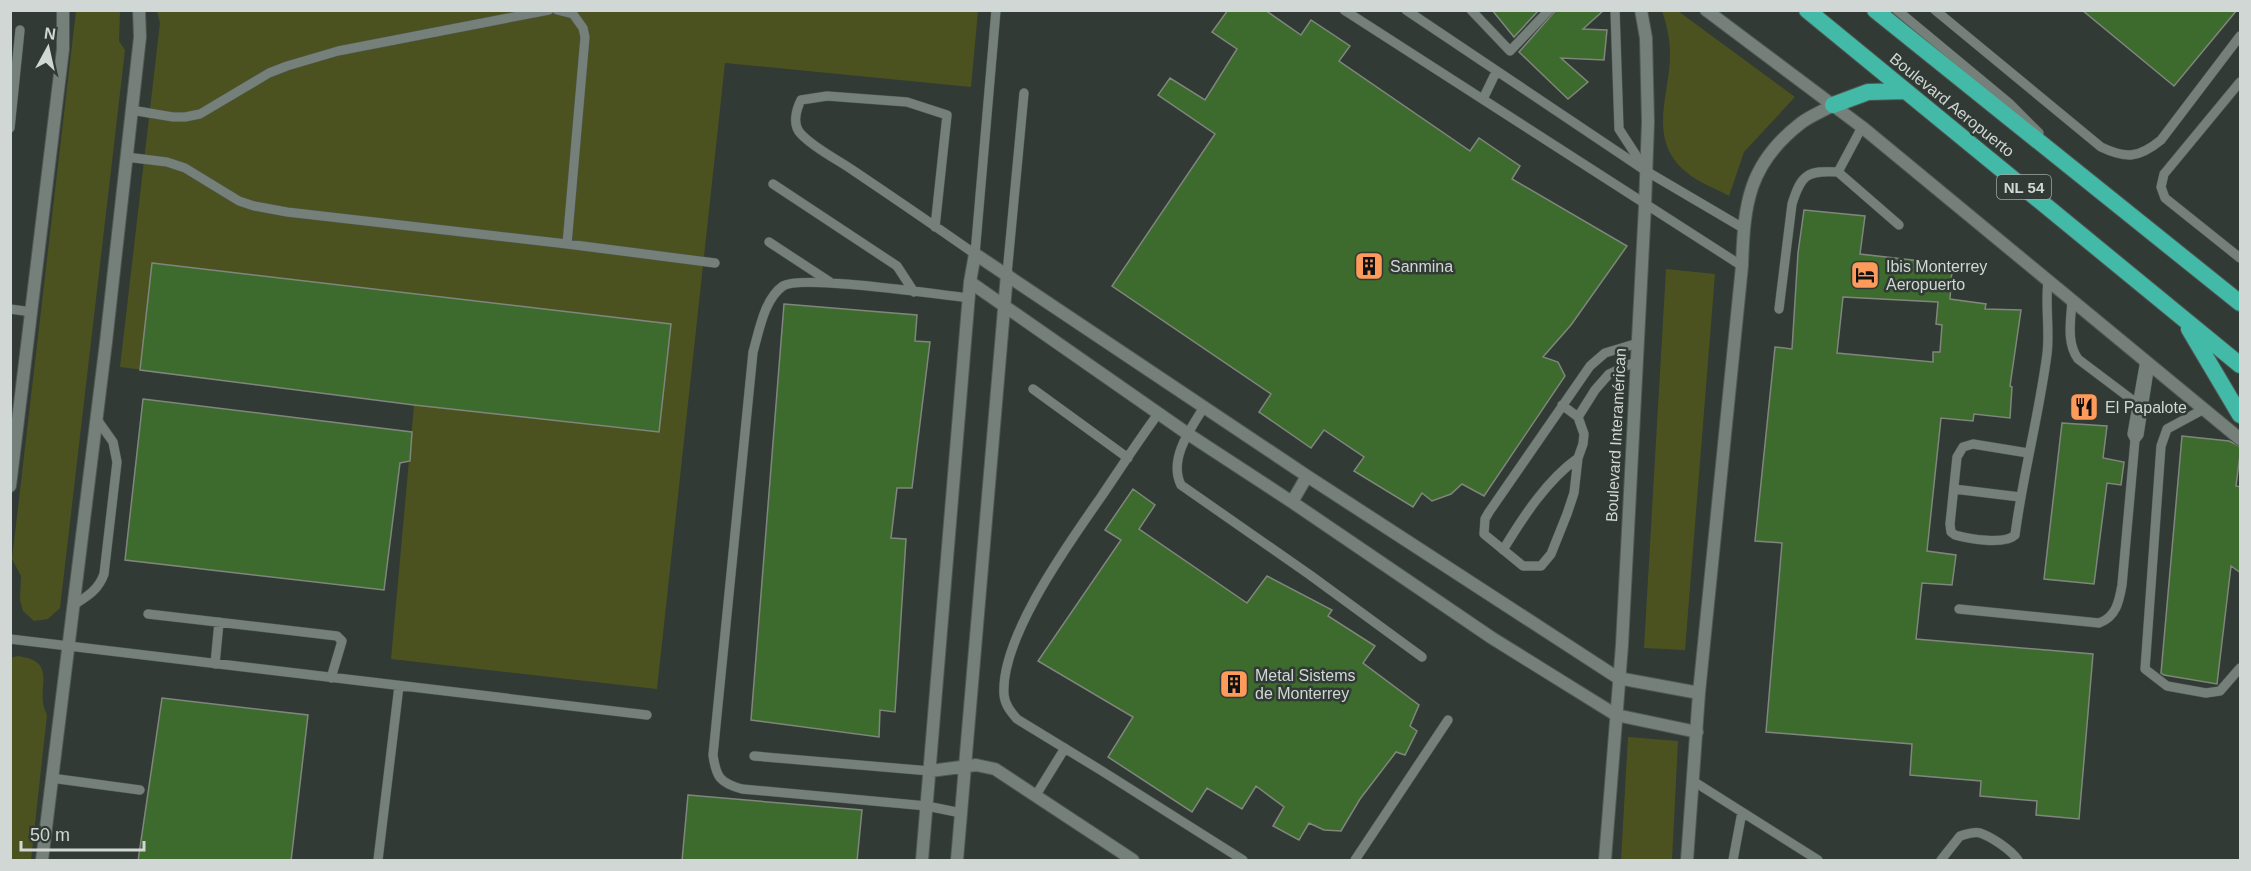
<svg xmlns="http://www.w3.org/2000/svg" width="2251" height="871" font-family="Helvetica,sans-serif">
<rect width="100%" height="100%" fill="#313a35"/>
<path fill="#4b5220" d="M76,11H120L119,41L125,50L60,608L48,619L34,621L23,611L20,600L21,576L12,559Z
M157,11H978L971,87L725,63L657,689L391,659L414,405L120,367L160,23Z
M1662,11H1678L1795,97L1744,152L1729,196C1715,188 1697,182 1685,171C1646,137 1671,93 1670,52C1670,39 1666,22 1662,11Z
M1666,269L1715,274L1685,650L1644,648Z
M18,656C61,662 33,689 47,715L31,860H11L10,658Z
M1628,737L1678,741L1672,860H1621Z"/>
<path fill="#3d6a2d" stroke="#80867e" stroke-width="1.5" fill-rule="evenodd" d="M1228,10H1265L1301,35L1311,20L1350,46L1339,61L1470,151L1479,138L1520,166L1512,179L1627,246L1571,325L1543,357L1558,362L1565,376L1484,496L1462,484L1451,494L1432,501L1422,493L1413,507L1354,471L1364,457L1324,430L1311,448L1259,412L1271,394L1112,286L1215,134L1158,95L1170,78L1205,100L1237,49L1212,32Z
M1492,10H1539L1514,37Z
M1556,10H1604L1583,29L1607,30L1604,60L1561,58L1588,82L1568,99L1519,52Z
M2082,10H2237L2174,86Z
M1804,210L1865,216L1860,254L1930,262L1945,269H1952L1950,299L1986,304L1985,309L2021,310L2010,386L2012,387L2010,418L1974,414L1973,421L1941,418L1927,551L1956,555L1952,585L1922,583L1916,639L2093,654L2079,819L2036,815L2037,801L1980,796L1981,781L1910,775L1912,744L1766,732L1782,543L1755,541L1775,347L1792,349L1798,253ZM1843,297L1938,302L1936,324L1942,325L1940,352H1933V362L1837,353Z
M152,263L671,324L659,432L414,405L140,370Z
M784,304L917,315L915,341L930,342L912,488H897L891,538L906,539L895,712L880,710L879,737L751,720Z
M143,399L412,432L410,461L400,463L384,590L125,560Z
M2062,423L2107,426L2103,458L2124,462L2121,485L2107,483L2094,584L2044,579Z
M2182,436L2229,441L2241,447L2236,486L2241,487V573L2231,566L2217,684L2164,675L2161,673Z
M1133,489L1155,505L1139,529L1247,603L1267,576L1332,610L1328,616L1375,646L1363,663L1419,705L1410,726L1417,731L1405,755L1396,752L1360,799L1341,831L1324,830L1309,823L1299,840L1273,826L1284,807L1256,786L1242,809L1207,788L1192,812L1108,757L1133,717L1038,661L1121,540L1105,530Z
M162,698L308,715L291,861H138Z
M688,795L862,810L857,861H682Z"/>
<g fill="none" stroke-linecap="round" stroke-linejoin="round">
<g stroke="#505853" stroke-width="10">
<path id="service" d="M557,10L573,14L583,28L585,37L567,244
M1344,10L1742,266
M1406,10L1646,171L1743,228
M1471,10L1510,51L1549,10
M1615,10L1619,129L1643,166
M1897,10L2009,103L2039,133
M1935,10L2101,147C2126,159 2139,158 2161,140L2240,36
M2240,82L2164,174L2161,187L2165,198L2240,258
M1483,99L1496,72
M131,110L173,117H185L200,114L269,73L287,66L338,51L549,10
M10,128L20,30
M126,157L167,162L185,168L239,201L254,206L287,212L567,244L715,263
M1838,172L1899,225
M773,184L897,266L914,292
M935,227L947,115L907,102L827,96L801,100C796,110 792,125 801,134C815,149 837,159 854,171C894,198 935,226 975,254L996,10
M769,242L830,282
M1007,274L1024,93
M2072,300C2071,320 2066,342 2078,359L2143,408
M10,309L32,312
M1779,309L1792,204C1801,175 1807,170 1838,172L1862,127
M1033,389L1128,458
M1562,405L1578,417L1584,434L1583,444L1578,458L1574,493L1567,514L1551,554L1541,566H1523L1484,534L1485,519L1489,512L1590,366L1605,353L1638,343
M1204,407C1191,428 1168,459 1181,485L1310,575L1422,657
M2204,409L2167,429L2161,446L2145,669L2167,686L2206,693L2220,691L2240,668
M1158,414C1138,441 1120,469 1101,497C1069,543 1000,638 1004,695C1005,705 1011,712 1017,719L1102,771L1243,860
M1578,417L1595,390L1609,374L1637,361
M2135,440L2139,435L2150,364
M2028,453L1973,444L1963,447L1957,457L1950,524L1951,532L1955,535C1969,539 2005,545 2015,535C2023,474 2039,415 2047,354C2050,330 2045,306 2048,281
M1954,489L2020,497
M1503,550C1523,517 1547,480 1578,458
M72,606C86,597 98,591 104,574L117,462L113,442L96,418
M1959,609L2099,623C2116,617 2119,602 2122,585L2135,440L2132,434L2145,360
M148,614L337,636L342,641L331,678
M10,639L647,715
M215,664L219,622
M754,756L930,771
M51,778L140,790
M1693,781L1818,860
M1036,795L1065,748
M961,813L927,806L742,789C720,783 716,777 713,755L753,352C759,332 764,299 783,286C801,274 940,295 970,298
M378,860L399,686
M1355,860L1448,720
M1733,860L1742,812
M1941,860L1960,836C1967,834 1974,831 1980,833C1992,837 2011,850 2018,860"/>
</g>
<g stroke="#505853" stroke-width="14">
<path id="minor" d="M1706,10L1862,127L2240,439
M970,282L1188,434L1292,502L1492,638L1616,715L1697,732
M10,486L63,49V10
M1292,502L1307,476
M930,771L976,765L995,769L1133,860
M42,860L106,342L140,37L139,10
M922,860L970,282L975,254L1307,476L1618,678L1699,693
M957,860L1007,274
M1605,860L1622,645L1645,206L1648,122L1646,38L1641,10
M1687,860L1699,693L1742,266C1744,204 1748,164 1801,123C1810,116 1823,111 1833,105"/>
</g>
<g stroke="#505853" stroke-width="18">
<path id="trunk" d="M1807,10L2240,365
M1875,10L2240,303
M1833,105L1868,92L1906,91
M2189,329L2240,415"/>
</g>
<use href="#service" stroke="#76807a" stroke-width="9"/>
<use href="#minor" stroke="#76807a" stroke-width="12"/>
<use href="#trunk" stroke="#43baa8" stroke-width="16"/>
</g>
<defs>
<g id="building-square" transform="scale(1.5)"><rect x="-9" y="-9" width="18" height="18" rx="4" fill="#ff9b5a" stroke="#313a35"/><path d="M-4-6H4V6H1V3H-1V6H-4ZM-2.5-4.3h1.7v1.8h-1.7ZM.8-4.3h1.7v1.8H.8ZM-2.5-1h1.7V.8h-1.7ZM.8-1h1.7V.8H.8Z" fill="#111"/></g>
<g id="hotel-square" transform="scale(1.5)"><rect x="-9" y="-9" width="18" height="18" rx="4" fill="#ff9b5a" stroke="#313a35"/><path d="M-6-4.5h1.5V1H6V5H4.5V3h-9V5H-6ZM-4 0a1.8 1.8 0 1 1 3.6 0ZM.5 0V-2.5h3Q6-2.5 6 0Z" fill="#111"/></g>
<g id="restaurant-square" transform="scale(1.5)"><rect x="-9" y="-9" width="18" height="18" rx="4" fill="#ff9b5a" stroke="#313a35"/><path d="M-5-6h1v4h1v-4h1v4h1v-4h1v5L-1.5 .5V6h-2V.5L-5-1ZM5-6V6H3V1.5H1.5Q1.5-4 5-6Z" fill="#111"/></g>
</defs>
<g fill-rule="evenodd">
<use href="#building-square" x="1369" y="266"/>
<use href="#hotel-square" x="1865" y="275"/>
<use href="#restaurant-square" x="2084" y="407"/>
<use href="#building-square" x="1234" y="684"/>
</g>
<g text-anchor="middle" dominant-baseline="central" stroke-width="5" stroke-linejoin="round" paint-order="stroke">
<rect fill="#313a35" stroke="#a1a8a4" stroke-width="1.5" x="1997" y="175" width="54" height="24" rx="4.5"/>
<g font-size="15" font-weight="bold" fill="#d1d7d4">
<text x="2024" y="187">NL 54</text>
</g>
<g font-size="16" fill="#d1d7d4" stroke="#313a35">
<text transform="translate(1952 105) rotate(39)">Boulevard Aeropuerto</text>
<text transform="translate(1616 435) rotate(-87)">Boulevard Interamérican</text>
</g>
<g font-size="16" fill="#d1d7d4" stroke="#313a35" text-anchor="start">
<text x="1390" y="266">Sanmina</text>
<text x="1886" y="266">Ibis Monterrey<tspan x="1886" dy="18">Aeropuerto</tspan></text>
<text x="2105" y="407">El Papalote</text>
<text x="1255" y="675">Metal Sistems<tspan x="1255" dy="18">de Monterrey</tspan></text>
</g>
</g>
<rect width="2251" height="871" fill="none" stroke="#d1d7d4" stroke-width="24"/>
<g transform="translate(48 48) rotate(8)" stroke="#313a35" stroke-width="4.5" paint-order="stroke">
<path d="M0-4.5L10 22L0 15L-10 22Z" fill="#d1d7d4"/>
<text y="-9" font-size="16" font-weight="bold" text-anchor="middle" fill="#d1d7d4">N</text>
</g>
<path d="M21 841v9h123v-9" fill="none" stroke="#d1d7d4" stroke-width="3"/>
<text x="30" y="841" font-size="18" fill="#d1d7d4" stroke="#313a35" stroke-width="4.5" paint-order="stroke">50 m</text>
</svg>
